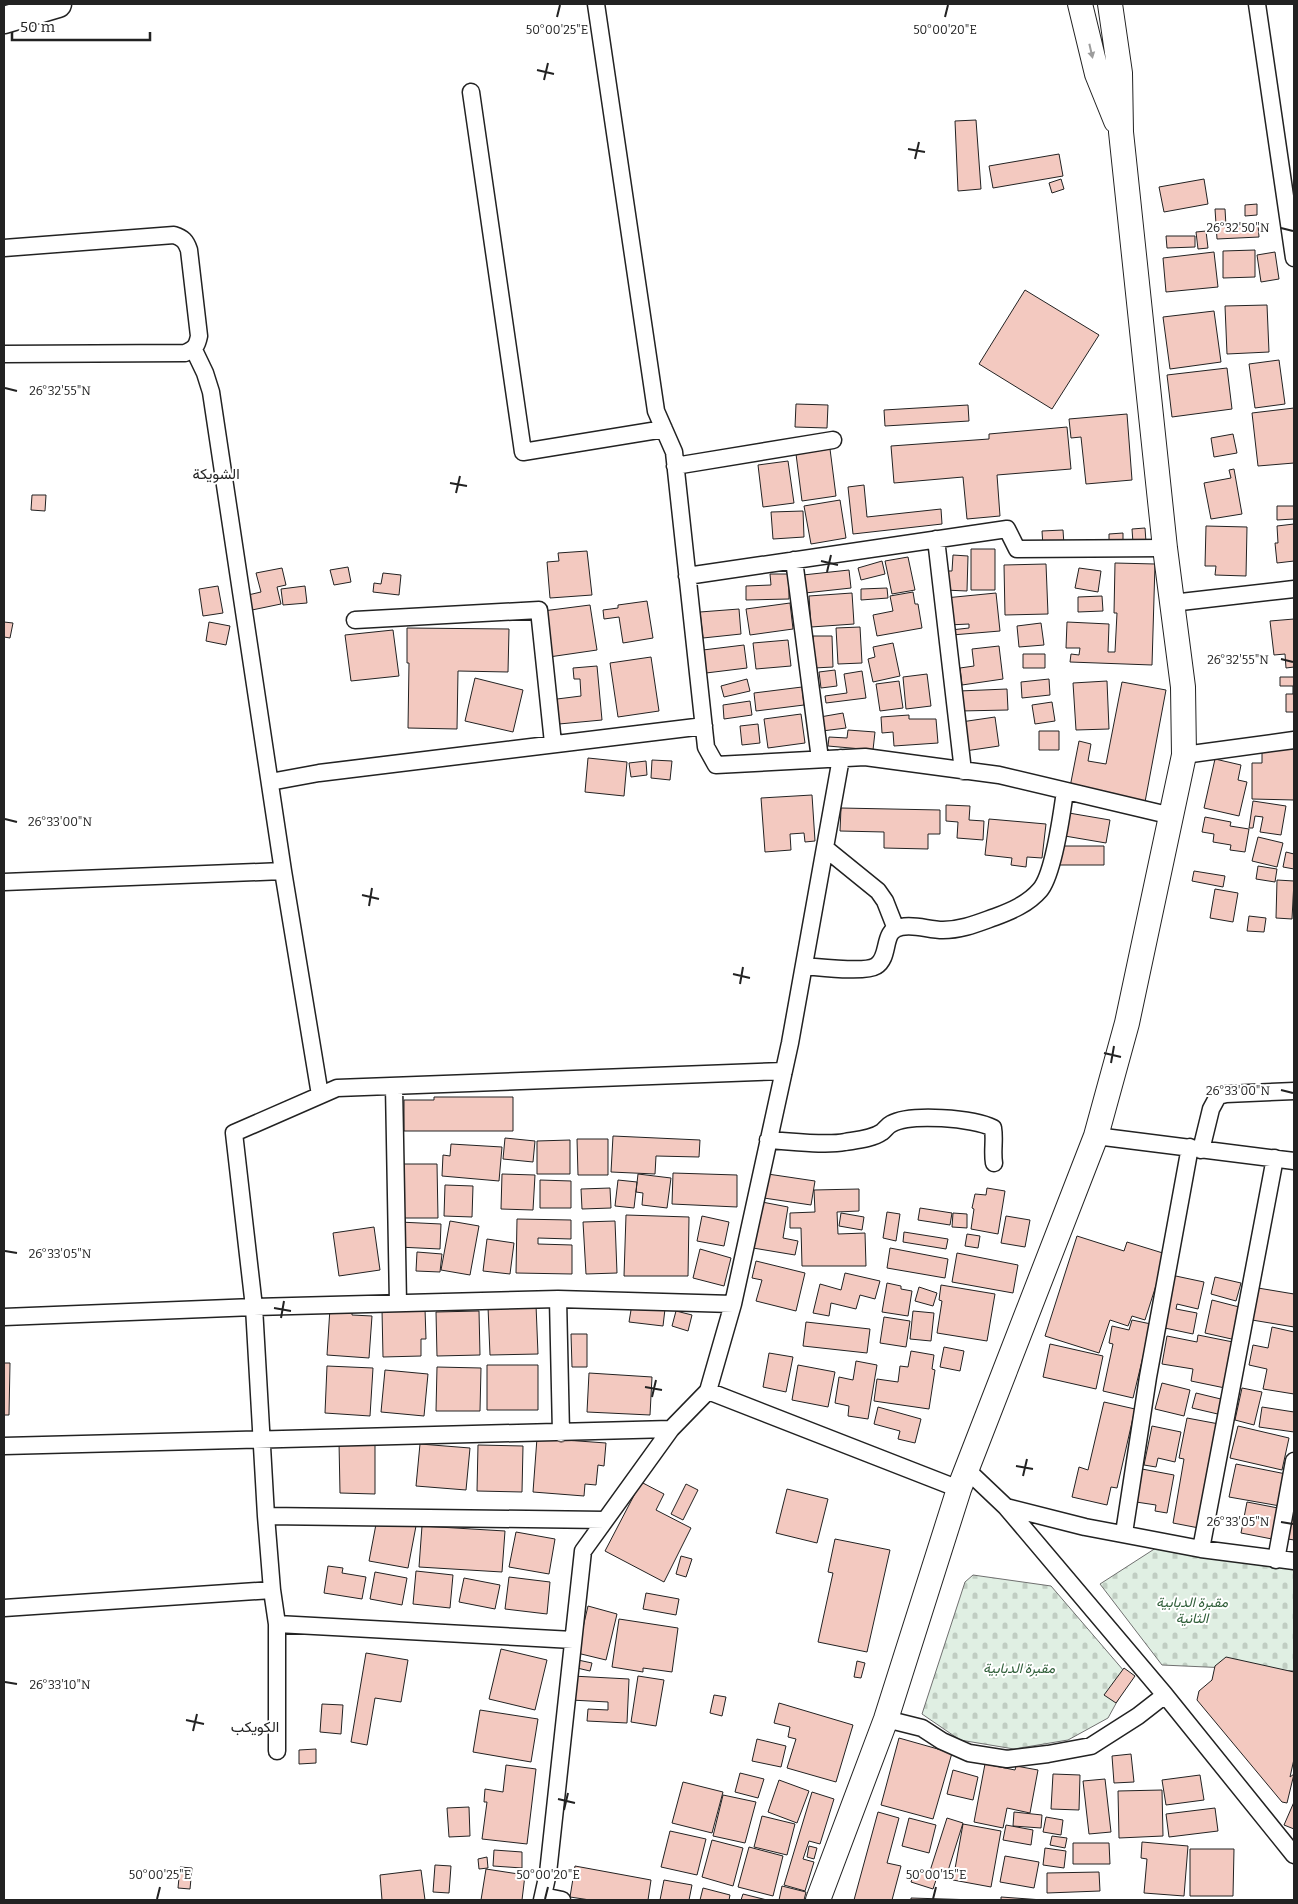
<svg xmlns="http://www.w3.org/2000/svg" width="1298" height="1904" font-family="Bitter,Vazirmatn,serif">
<defs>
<pattern id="cemetery-stones" width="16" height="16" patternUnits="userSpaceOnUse" patternTransform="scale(1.25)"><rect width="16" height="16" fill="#e0efe3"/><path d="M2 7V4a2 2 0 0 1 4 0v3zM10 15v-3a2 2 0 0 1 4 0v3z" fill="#c0cdc2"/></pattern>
</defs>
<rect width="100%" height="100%" fill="#fff"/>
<path fill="url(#cemetery-stones)" stroke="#6f6f6f" d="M1159,1546L1253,1564L1294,1569V1671L1162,1665L1100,1584Z
M973,1575L1051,1586L1130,1678L1108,1718L1068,1740L1014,1749L960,1740L922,1714L965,1582Z"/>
<path fill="#f3c9c0" stroke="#222" d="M976,120L981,189L958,191L955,121Z
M1059,154L1063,176L993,188L989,166Z
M1061,179L1064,189L1052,193L1049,183Z
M1204,179L1208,204L1164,212L1159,187Z
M1257,204V215L1245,216V205Z
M1215,209H1225L1226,226L1258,224L1259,237L1217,239Z
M1206,231L1208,248L1198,249L1196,232Z
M1166,236H1195V247L1167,248Z
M1255,250V277L1223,278V251Z
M1214,252L1218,287L1166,292L1163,258Z
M1275,252L1279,279L1261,282L1257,255Z
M1025,290L1099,335L1052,409L979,364Z
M1267,305L1269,352L1227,354L1225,306Z
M1214,311L1221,362L1170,369L1163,317Z
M1279,360L1285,404L1255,408L1249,364Z
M1227,368L1232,409L1172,417L1167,375Z
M796,404L828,405L827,428L795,427Z
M968,405L969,421L885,426L884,410Z
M1294,408V463L1258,466L1252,413Z
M1127,414L1132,480L1086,484L1081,437L1071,438L1069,419Z
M1067,427L1071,469L997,475L1000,516L967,519L963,477L894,483L891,446L989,439V434Z
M1233,434L1237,453L1214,457L1211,438Z
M830,449L836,496L802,501L796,454Z
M788,461L794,503L763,507L758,465Z
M1234,469L1242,514L1211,519L1204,483L1231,478L1229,470Z
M864,485L867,517L941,509L942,524L853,534L848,487Z
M32,495H46L45,511L31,510Z
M840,500L846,538L811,544L804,506Z
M1277,506H1294V519L1277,520Z
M803,511L804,537L773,539L771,512Z
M1294,524V561L1277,563L1275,543H1278L1277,526Z
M1206,526L1247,527L1246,576L1215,575L1216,566H1205Z
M1145,528L1146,542L1133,543L1132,529Z
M1063,530L1064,545L1043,547L1042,531Z
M1123,533V543L1109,544V534Z
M971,549H995V590H971Z
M587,551L592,595L550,598L547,562L559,561L558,553Z
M953,555L968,556L967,591L944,590V571H952Z
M908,557L915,590L892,594L885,561Z
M882,561L885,574L861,580L858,568Z
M1115,563L1155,564L1152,665L1070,662L1071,654L1079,655L1080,648H1066L1067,622L1109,624L1108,652H1115L1117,613H1114Z
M1046,564L1048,614L1005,615L1004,565Z
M348,567L351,582L334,585L330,570Z
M282,568L286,585L277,587L281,604L252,610L248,595L261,592L256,573Z
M1079,568L1101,571L1098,592L1075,588Z
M849,570L851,588L805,593L803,575Z
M383,573L401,575L399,595L373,592L374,583L381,584Z
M770,574H789V599L746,600V586L771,585Z
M218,586L223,613L203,616L199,589Z
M305,586L307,603L283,605L281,589Z
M887,588L888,598L861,600V589Z
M913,592L915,604H918L922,628L877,636L873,615L893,611L890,596Z
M852,593L854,624L811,627L809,596Z
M996,593L1000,631L952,635L951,630L969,628V624L948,625L945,598Z
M1102,596L1103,611L1078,612V597Z
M647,601L653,638L623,643L619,617L604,619L603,610L618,608V605Z
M790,603L793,629L750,635L746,609Z
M590,605L597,650L549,657L543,611Z
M739,609L741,634L703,638L700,612Z
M1294,619V667L1286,668L1285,654L1274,655L1270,621Z
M4,622L13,623L10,638L4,637Z
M209,622L230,626L226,645L206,641Z
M1041,623L1044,645L1019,647L1017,626Z
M860,627L862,663L838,664L836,628Z
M407,628L509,629L508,672L458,671L457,729L408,728L409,663H407Z
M393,630L399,676L351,681L345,635Z
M813,636H832L833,667L814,668Z
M788,640L791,666L756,669L753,643Z
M893,643L900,676L873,682L868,659L875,657L873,647Z
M744,645L747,668L706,673L703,650Z
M999,646L1003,679L962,685L960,668L974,666L972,649Z
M1023,654H1045V668H1023Z
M651,657L659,711L618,717L610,663Z
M597,666L602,720L559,724L557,699L581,696L580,679H574L573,668Z
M835,670L837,686L821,688L819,672Z
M862,671L866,698L826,703L825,696L847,693L844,674Z
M927,674L931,706L906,709L903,677Z
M1280,677H1294V712H1286V694H1293V686H1280Z
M475,678L523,690L513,732L465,721Z
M747,679L750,691L724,697L721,686Z
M1049,679L1050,695L1022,698L1021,682Z
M899,681L903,708L880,711L876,684Z
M1107,681L1109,729L1076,730L1073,683Z
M1122,682L1166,690L1145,802L1070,787L1079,741L1091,744L1088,761L1106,764Z
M802,687L804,705L756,711L754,693Z
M1007,689L1008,710L960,711L959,691Z
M750,701L752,715L724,719L723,705Z
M1052,702L1055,721L1035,724L1032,705Z
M843,713L846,728L822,731L820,717Z
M801,714L805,743L768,748L764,719Z
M909,715V719H936L938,743L894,746L893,732L882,733L881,717Z
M995,717L999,746L965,751L961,722Z
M758,724L760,743L742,745L740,726Z
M848,730L875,732L873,750L828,746L829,737L847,738Z
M1039,731H1059V750H1039Z
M1262,748L1294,749V800L1252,799V763H1262Z
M588,758L627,762L624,796L585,792Z
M1215,759L1241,765L1238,780L1247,782L1239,816L1204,808Z
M652,760L672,761L670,780L651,778Z
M646,761L647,775L631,777L629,763Z
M812,795L815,841L805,842L804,833L790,834L791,850L765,852L761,798Z
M1253,801L1286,806L1281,835L1260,832L1263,817L1255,816L1253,828H1249Z
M946,805L970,806L969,820L984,821L983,840L957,838L958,822L946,821Z
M841,808L940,810V834H928V849L884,848V832L840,831Z
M1063,812L1110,820L1106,843L1059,835Z
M1205,817L1231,822L1230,826L1249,829L1245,852L1230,850L1231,845L1213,842L1214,834L1202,832Z
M989,819L1046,824L1042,858L1027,857L1026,867L1011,865L1012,858L985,855Z
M1258,837L1283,843L1277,867L1252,861Z
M1056,846H1104V865H1056Z
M1286,852L1294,854V869L1283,867Z
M1258,866L1277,869L1275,882L1256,879Z
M1194,871L1225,876L1223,887L1192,881Z
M1277,880L1294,881L1292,919L1276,918Z
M1215,889L1238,893L1233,922L1210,918Z
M1249,916L1266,918L1264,932L1247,931Z
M434,1097H513V1131H404V1100H434Z
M613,1136L700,1140L699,1157L656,1156L655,1174L611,1172Z
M505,1138L535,1141L533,1162L503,1159Z
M577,1139H608V1175H578Z
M570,1140V1174H537V1141Z
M451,1144L502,1147L499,1181L442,1176L443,1155L450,1156Z
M403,1164H437L438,1218H404Z
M673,1173L737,1175V1207L672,1204Z
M761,1173L815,1181L811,1205L757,1197Z
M502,1174L535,1175L533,1210L501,1209Z
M638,1174L671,1178L667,1208L642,1205L643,1193L636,1192Z
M540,1180L571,1181V1208H540Z
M618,1180L637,1182L634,1208L615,1206Z
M445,1185L473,1186L472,1217L444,1216Z
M610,1188L611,1208L582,1209L581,1189Z
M987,1188L1005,1191L998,1234L971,1229L974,1209L972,1208L975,1194L986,1195Z
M859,1189V1211L837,1212L838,1234L865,1233L866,1266H802L801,1228H790V1213L815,1212L814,1190Z
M762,1202L788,1207L783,1238L798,1241L795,1255L753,1248Z
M920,1208L952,1213L950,1225L918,1220Z
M887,1212L900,1214L896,1241L883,1238Z
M841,1213L864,1217L862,1230L839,1226Z
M953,1213L967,1214V1228L952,1227Z
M626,1215L689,1217L688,1276H624Z
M702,1216L729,1222L724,1246L697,1241Z
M1006,1216L1030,1220L1025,1247L1001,1243Z
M517,1219L571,1220V1239L538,1238V1244L572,1245V1274L516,1273Z
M450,1221L479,1226L470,1275L441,1270Z
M615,1221L617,1273L586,1274L583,1222Z
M399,1222L441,1224L440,1249L398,1247Z
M374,1227L380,1270L339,1276L333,1233Z
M904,1232L948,1239L946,1249L903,1242Z
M967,1234L980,1236L978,1248L965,1246Z
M1077,1236L1124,1251L1127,1242L1166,1254L1145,1320L1132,1316L1128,1326L1110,1320L1099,1353L1045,1336Z
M487,1239L514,1243L510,1274L483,1271Z
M890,1248L948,1259L945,1278L887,1268Z
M700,1249L731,1258L724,1286L693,1278Z
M417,1252L442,1254L440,1272L416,1271Z
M957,1253L1018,1265L1013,1293L952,1282Z
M756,1261L805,1273L796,1311L756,1301L762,1280L752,1278Z
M845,1273L880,1281L875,1299L860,1295L856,1309L831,1303L829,1316L813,1313L820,1284L841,1290Z
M1171,1275L1204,1282L1198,1309L1177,1304L1176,1309L1197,1313L1193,1334L1160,1327Z
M1215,1277L1241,1283L1236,1301L1211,1294Z
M887,1283L901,1286V1289L912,1291L908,1316L882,1312Z
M941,1285L995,1294L987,1341L937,1333L942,1301L939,1300Z
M919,1287L937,1293L933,1306L915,1301Z
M1258,1288L1294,1294V1327L1252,1320Z
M1212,1300L1243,1308L1236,1340L1205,1333Z
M632,1304L665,1309L663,1326L629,1322Z
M536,1305L538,1354L490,1355L488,1307Z
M330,1308L352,1310V1315L372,1316L369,1358L327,1355Z
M425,1309L426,1339H421V1356L383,1357L382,1310Z
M479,1311L480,1355L437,1356L436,1312Z
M676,1311L692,1315L688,1331L672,1326Z
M913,1311L934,1313L931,1341L910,1339Z
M884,1317L910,1321L906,1347L880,1343Z
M1132,1320L1151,1324L1133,1398L1103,1391L1113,1344L1109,1343L1112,1326L1129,1330Z
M806,1322L870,1329L867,1353L803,1346Z
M1272,1327L1294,1332V1394L1263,1389L1267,1369L1249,1365L1253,1345L1268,1348Z
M571,1334H587V1367H572Z
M1198,1335L1233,1342L1225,1388L1191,1381L1193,1369L1162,1364L1167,1336L1197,1342Z
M1050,1344L1103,1356L1096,1389L1043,1377Z
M944,1347L964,1351L960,1371L940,1367Z
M911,1351L934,1355L932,1369L935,1370L929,1409L874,1401L877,1379L898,1382L900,1366L908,1367Z
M769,1353L793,1357L786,1392L763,1387Z
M856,1361L877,1365L868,1419L848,1416L849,1406L835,1403L839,1377L853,1380Z
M4,1363H10L9,1415H4Z
M487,1365H538V1410H487Z
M798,1365L835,1372L828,1407L792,1400Z
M327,1366L373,1368L370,1416L325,1413Z
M437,1367L481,1368L480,1411H436Z
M385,1370L428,1374L424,1416L381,1412Z
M589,1373L652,1377L650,1415L587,1412Z
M1162,1383L1190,1390L1184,1416L1155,1409Z
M1242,1388L1262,1392L1254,1425L1235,1420Z
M1196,1393L1225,1400L1222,1415L1192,1408Z
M1104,1402L1135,1409L1117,1488L1111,1487L1107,1505L1072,1497L1079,1467L1088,1470Z
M878,1407L921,1419L915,1443L898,1439L900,1431L874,1424Z
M1262,1407L1294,1412V1432L1259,1427Z
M1187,1418L1219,1424L1199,1528L1173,1523L1184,1459L1179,1458Z
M1152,1426L1181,1432L1175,1462L1158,1458L1156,1467L1144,1465Z
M1238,1426L1289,1438L1282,1470L1230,1458Z
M537,1438L606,1443L604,1466L598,1465L596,1485L585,1484L584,1496L533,1492Z
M339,1442H375V1494L340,1493Z
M420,1444L470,1448L466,1490L416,1486Z
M478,1445L523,1446L522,1492L477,1491Z
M1236,1464L1286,1474L1280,1506L1229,1497Z
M1142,1469L1174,1475L1167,1513L1155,1511L1156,1505L1136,1502Z
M641,1482L664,1494L656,1510L691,1528L664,1582L605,1551Z
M686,1484L698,1490L683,1520L671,1514Z
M787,1489L828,1499L817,1543L776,1533Z
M1247,1502L1278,1508L1272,1539L1241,1533Z
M1294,1510V1540L1288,1539Z
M377,1519L416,1526L408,1568L369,1561Z
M422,1526L505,1531L502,1572L419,1567Z
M516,1532L555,1539L549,1574L509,1567Z
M835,1539L890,1550L867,1652L818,1642L833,1573L828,1572Z
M681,1556L692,1559L686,1577L676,1574Z
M328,1566L343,1568L342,1573L366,1577L362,1599L324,1593Z
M416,1571L453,1575L450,1608L413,1604Z
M375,1572L407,1578L402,1605L370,1599Z
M509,1577L550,1582L547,1614L505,1609Z
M464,1578L500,1585L495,1609L459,1602Z
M646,1593L679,1599L676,1615L643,1609Z
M588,1606L617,1614L606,1660L577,1653Z
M619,1619L678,1628L672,1672L643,1668V1672L612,1667Z
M501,1649L547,1660L535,1710L489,1699Z
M366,1653L408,1660L401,1702L375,1698L367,1745L351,1742Z
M1226,1657L1294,1672V1759L1290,1777L1294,1774L1287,1803L1282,1802L1197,1700L1199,1691L1212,1680L1215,1666Z
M578,1660L592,1663L590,1671L577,1668Z
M857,1661L865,1663L861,1678L854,1677Z
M1124,1668L1135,1676L1116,1703L1104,1695Z
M572,1676L629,1679L627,1723L587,1721L588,1709L608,1710V1702L571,1700Z
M638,1676L664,1680L656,1726L631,1722Z
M714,1695L726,1697L722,1716L710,1713Z
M779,1703L853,1725L836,1782L787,1768L796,1739L788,1737L790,1727L774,1723Z
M322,1704L343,1705L341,1734L320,1732Z
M480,1710L538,1719L531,1762L473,1752Z
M899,1738L952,1753L933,1819L881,1805Z
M757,1739L786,1746L781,1767L752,1761Z
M316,1749V1763L299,1764V1750Z
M1131,1754L1134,1782L1114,1783L1112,1756Z
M985,1764L1015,1770L1016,1766L1038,1770L1030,1813L1007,1808L1003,1828L974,1822Z
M506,1765L536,1769L527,1844L482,1839L487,1802H484L485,1789L503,1792Z
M953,1770L978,1777L973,1800L947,1794Z
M740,1773L764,1779L758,1798L735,1792Z
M1053,1774L1080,1775L1079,1810L1051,1809Z
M1200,1775L1204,1800L1166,1805L1162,1780Z
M1105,1779L1111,1832L1089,1834L1083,1781Z
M779,1780L809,1791L797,1823L768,1812Z
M683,1782L723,1792L712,1833L672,1823Z
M1162,1790L1163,1836L1119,1838L1118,1791Z
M812,1792L834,1799L820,1844L809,1841L803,1859L814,1862L805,1891L784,1885Z
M723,1795L756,1802L745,1843L713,1836Z
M1294,1802V1829L1284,1825Z
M469,1807L470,1836L449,1837L447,1808Z
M1215,1808L1218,1831L1169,1837L1166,1814Z
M878,1812L899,1818L887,1863L901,1866L892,1900H854Z
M1014,1812L1042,1815L1041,1828L1013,1826Z
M762,1816L795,1824L787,1855L754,1847Z
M1046,1817L1063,1820L1061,1835L1043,1832Z
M909,1818L936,1825L929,1853L902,1846Z
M947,1818L963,1823L947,1874L939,1871L933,1889L911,1882L915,1870L929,1874Z
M963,1824L1001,1831L991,1887L953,1880Z
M1006,1825L1033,1830L1031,1845L1003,1840Z
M670,1831L706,1839L697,1875L661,1867Z
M1052,1836L1067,1838L1065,1848L1050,1845Z
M712,1840L743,1848L733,1886L702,1877Z
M1142,1842L1188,1846L1184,1896L1144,1893L1147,1859L1141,1858Z
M1073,1843H1109L1110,1864H1073Z
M809,1846L817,1848L814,1859L807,1857Z
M749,1847L783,1856L773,1896L738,1887Z
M1045,1848L1066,1851L1064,1868L1043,1865Z
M1190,1849H1234L1233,1896H1190Z
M494,1850L522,1852V1868L493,1866Z
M1005,1856L1039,1862L1034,1888L1000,1882Z
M487,1857L488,1868L479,1869L478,1859Z
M435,1865L451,1866L449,1893L433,1892Z
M575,1866L651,1880L648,1900H590L570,1897Z
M180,1867L192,1868L190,1889L178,1888Z
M486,1869L525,1875L522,1900H481Z
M421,1870L425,1900H382L380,1875Z
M1099,1872L1100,1891L1047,1893V1873Z
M664,1880L692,1885L689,1900H660Z
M782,1886L806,1892L804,1900H779Z
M703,1888L730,1895L729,1900H700Z
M743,1894L767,1900H741Z
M1001,1897L1043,1900H1001Z
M911,1898L977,1900H911Z"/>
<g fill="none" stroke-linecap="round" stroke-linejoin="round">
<g stroke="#222" stroke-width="19">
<path id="street" d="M596,4L656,411L674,452L706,747L716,765L865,757L999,775L1172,816
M1257,4L1294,258
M471,92L523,452L664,429
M4,248L174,235C183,238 186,241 189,250L199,336C197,346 195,349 185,353L4,354
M194,350L205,373L211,392L283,871L320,1095
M675,466L833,440
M936,539L963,771
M794,560L820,759
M687,576L1007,529L1017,549L1165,548
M1172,603L1294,589
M355,620L539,610L553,743
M1184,755L1294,740
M270,782L319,773L704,726
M825,848L878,891L885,901L896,929
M4,882L283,871
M804,966C819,967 865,973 876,966C891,957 881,930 901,927C915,924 929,930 943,930C962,930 978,923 995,917C1011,911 1028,904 1040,890C1053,875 1062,813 1065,791
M394,1086L398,1303
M1096,1136L1294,1161
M768,1140C790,1141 825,1146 845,1142C857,1140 872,1139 882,1132C885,1130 887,1126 891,1124C910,1113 974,1118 993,1128C995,1140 992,1151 994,1163
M1201,1150L1211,1109L1218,1096L1226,1094L1294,1091
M558,1299L561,1433
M4,1317L254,1307L558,1299L733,1304
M708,1391L959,1489
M4,1446L671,1429
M967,1470L1006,1507L1165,1695L1294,1855
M1006,1507L1085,1527L1201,1549L1294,1561
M266,1516L605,1520
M1124,1533L1148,1377L1190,1147
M1201,1549L1275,1158
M1276,1560L1294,1461
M4,1608L272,1590
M277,1624L573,1640
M886,1719L922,1728L942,1741L969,1753L1007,1759L1048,1754L1091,1746L1138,1716L1165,1695
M277,1751V1624L272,1590L266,1516L254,1307L234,1133L337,1088L784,1071
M543,1896L562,1900
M542,1900L548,1873L583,1551L671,1429L708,1391L733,1304L790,1043L841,758"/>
</g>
<g stroke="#222" stroke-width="26">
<path id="secondary" d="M1080,4L1097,74L1116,121
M818,1900L886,1719L959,1489L1096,1136L1127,1023L1184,755L1183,687L1165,548L1121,132L1120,73L1110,4"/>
</g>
<g stroke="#222" stroke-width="29">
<path id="primary" d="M4,20L58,4"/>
</g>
<use href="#street" stroke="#fff" stroke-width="16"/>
<use href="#secondary" stroke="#fff" stroke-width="24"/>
<use href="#primary" stroke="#fff" stroke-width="26"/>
</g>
<defs><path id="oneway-solid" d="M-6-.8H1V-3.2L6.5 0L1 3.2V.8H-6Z" transform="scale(1.25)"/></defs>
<use fill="#9c9c9c" href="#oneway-solid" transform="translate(1091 51) rotate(77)"/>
<path fill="none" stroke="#222" stroke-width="2" d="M557,17L560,5M945,17L948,5M537,70L554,74M544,80L548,63M908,149L925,152M915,159L919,142M1281,228L1293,231M5,388L17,391M450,483L467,486M456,493L460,476M821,561L838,565M827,572L831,555M1281,659L1293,662M5,819L17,822M362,895L379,899M369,906L372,888M733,974L750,978M740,984L743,967M1104,1053L1121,1057M1111,1063L1114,1046M1281,1090L1293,1093M5,1251L17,1253M274,1308L291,1311M281,1318L284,1301M645,1387L662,1390M652,1397L656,1380M1016,1466L1033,1469M1023,1476L1027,1459M1281,1522L1293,1524M5,1682L17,1684M186,1720L204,1724M193,1731L197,1714M558,1799L575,1803M564,1810L568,1793M157,1899L160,1887M545,1899L548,1887M933,1899L936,1887"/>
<g text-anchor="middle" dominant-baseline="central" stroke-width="4" stroke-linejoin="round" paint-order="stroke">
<g font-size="14" font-style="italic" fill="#2f5e38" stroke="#fff">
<text x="1192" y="1602">مقبرة الدبابية<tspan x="1192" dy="16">الثانية</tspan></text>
<text x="1019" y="1668">مقبرة الدبابية</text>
</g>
<g font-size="15" fill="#222" stroke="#fff">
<text x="216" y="474">الشويكة</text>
<text x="255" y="1727">الكويكب</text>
</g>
</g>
<g font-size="12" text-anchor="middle" fill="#222" stroke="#fff" stroke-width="4" stroke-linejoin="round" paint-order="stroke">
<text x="557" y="34">50°00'25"E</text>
<text x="945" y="34">50°00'20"E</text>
<text x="1238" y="232">26°32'50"N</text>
<text x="60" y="395">26°32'55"N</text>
<text x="1238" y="664">26°32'55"N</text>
<text x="60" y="826">26°33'00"N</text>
<text x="1238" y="1095">26°33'00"N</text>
<text x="60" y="1258">26°33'05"N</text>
<text x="1238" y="1526">26°33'05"N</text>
<text x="60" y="1689">26°33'10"N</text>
<text x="160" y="1879">50°00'25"E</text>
<text x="548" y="1879">50°00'20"E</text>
<text x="936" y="1879">50°00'15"E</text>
</g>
<rect width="1298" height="1904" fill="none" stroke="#222222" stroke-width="10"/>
<path d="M12 32v8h138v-8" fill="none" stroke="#222222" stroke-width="2.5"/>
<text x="20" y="32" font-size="15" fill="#222222" stroke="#ffffff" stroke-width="4" paint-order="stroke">50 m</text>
</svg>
